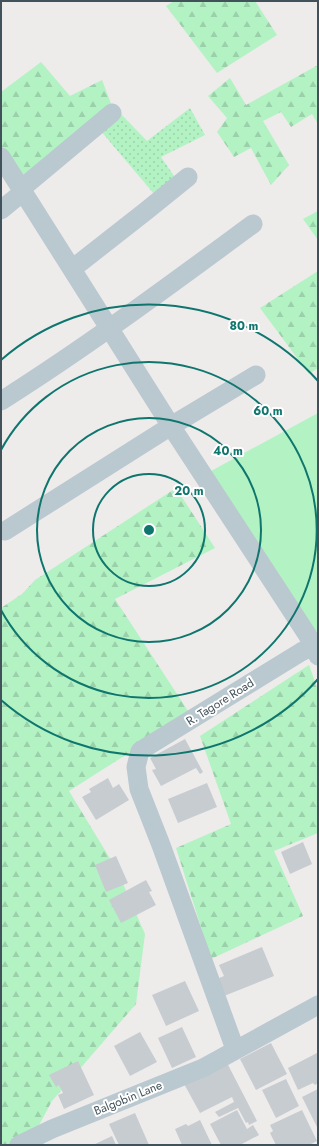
<svg xmlns="http://www.w3.org/2000/svg" width="319" height="1146" font-family="Jost,sans-serif">
<defs>
<pattern id="grass-dots" width="8" height="8" patternUnits="userSpaceOnUse"><rect width="8" height="8" fill="#b3f2c3"/><path d="M2 2h.1M6 6h.1" fill="none" stroke="#9bd1aa" stroke-width="1.8" stroke-linecap="round"/></pattern>
<pattern id="forest-firs" width="22" height="20" patternUnits="userSpaceOnUse"><rect width="22" height="20" fill="#b3f2c3"/><path d="M5 1l3.5 6h-7zM16 11l3.5 6h-7z" fill="#9bd1aa"/></pattern>
</defs>
<rect width="100%" height="100%" fill="#eeebeb"/>
<path fill="url(#grass-dots)" d="M190,108L205,135L161,157L183,189L160,201L100,130L118,111L147,141Z"/>
<path fill="url(#forest-firs)" d="M174,1H255L277,35L217,73L166,6Z
M41,62L70,96L102,80L112,106L24,182L1,151V92Z
M318,65V124L312,114L291,127L281,112L263,121L289,165L271,185L251,148L234,157L217,132L227,118L208,96L230,78L246,105Z
M318,211V240L303,219Z
M318,271V368L309,374L260,308Z
M176,488L215,548L115,599L190,714L69,791L117,870L145,934L136,1004L52,1101L37,1129V1145H1V608L22,594L35,580Z
M309,665L318,690V833L274,851L303,916L211,959L176,848L231,824L200,736Z"/>
<path fill="#b3f2c3" d="M318,413V630L313,633L211,471Z"/>
<path fill="#c7ccd1" d="M185,739L203,772L200,774L196,768L161,786L152,770L156,769L150,758Z
M108,778L113,788L119,784L129,800L96,820L82,797L91,792L89,789Z
M207,783L217,807L178,823L168,799Z
M303,842L312,864L290,874L281,852Z
M116,856L128,883L106,892L95,865Z
M146,880L152,891L149,892L156,905L121,923L109,900Z
M262,947L274,976L224,996L217,979L224,976L219,965Z
M185,981L199,1011L166,1026L152,995Z
M182,1027L196,1057L172,1068L158,1038Z
M140,1032L157,1062L130,1076L114,1046Z
M271,1043L287,1074L256,1090L240,1059Z
M317,1053L318,1083L315,1085L313,1083L298,1090L288,1068Z
M78,1061L94,1095L64,1109L58,1095L63,1093L59,1085L56,1087L49,1075Z
M226,1061L257,1121L249,1125L248,1122L246,1123L238,1108L219,1117L215,1112L234,1102L232,1097L200,1113L183,1082Z
M286,1079L299,1106L276,1118L262,1090Z
M318,1089V1129L302,1097Z
M237,1110L247,1129L253,1125L259,1135L240,1145H221L210,1124Z
M302,1110L317,1141L309,1145H276L270,1133L273,1131L270,1125Z
M135,1113L149,1145H119L109,1124Z
M200,1120L212,1145H182L175,1129L186,1124L188,1126Z
M112,1136L116,1145H93Z"/>
<g fill="none" stroke-linecap="round" stroke-linejoin="round">
<path stroke="#bac8d0" stroke-width="19" d="M1,157L171,426L5,531
M21,189L112,113
M1,210L23,192
M72,269L146,211L188,177
M256,375L171,426L314,645L318,656
M1,401C88,346 170,285 253,224
M235,1049L161,845L139,789L136,767L140,751L301,652L318,643
M19,1145L52,1129L203,1068L318,1005"/>
</g>
<g fill="none" stroke="#0f766e" stroke-width="2">
<circle cx="149" cy="530" r="56"/>
<circle cx="149" cy="530" r="112"/>
<path d="M1 450A168 168 0 1 1 1 610"/>
<path d="M318 679A225 225 0 0 1 1 700M1 360A225 225 0 0 1 318 381"/>
</g>
<g text-anchor="middle" dominant-baseline="central" stroke-width="4" stroke-linejoin="round" paint-order="stroke">
<g font-size="12" fill="#42525a" stroke="#fff">
<text transform="translate(220 702) rotate(-32)">R. Tagore Road</text>
<text transform="translate(128 1098) rotate(-22)">Balgobin Lane</text>
</g>
</g>
<circle cx="149" cy="530" r="6" fill="#0f766e" stroke="#fff" stroke-width="2"/>
<g font-size="12" text-anchor="middle" font-weight="bold" fill="#0f766e" stroke="#fff" stroke-width="4" stroke-linejoin="round" paint-order="stroke">
<text x="244" y="330">80 m</text>
<text x="268" y="415">60 m</text>
<text x="228" y="455">40 m</text>
<text x="189" y="495">20 m</text>
</g>
<rect width="319" height="1146" fill="none" stroke="#42525a" stroke-width="4"/>
</svg>
